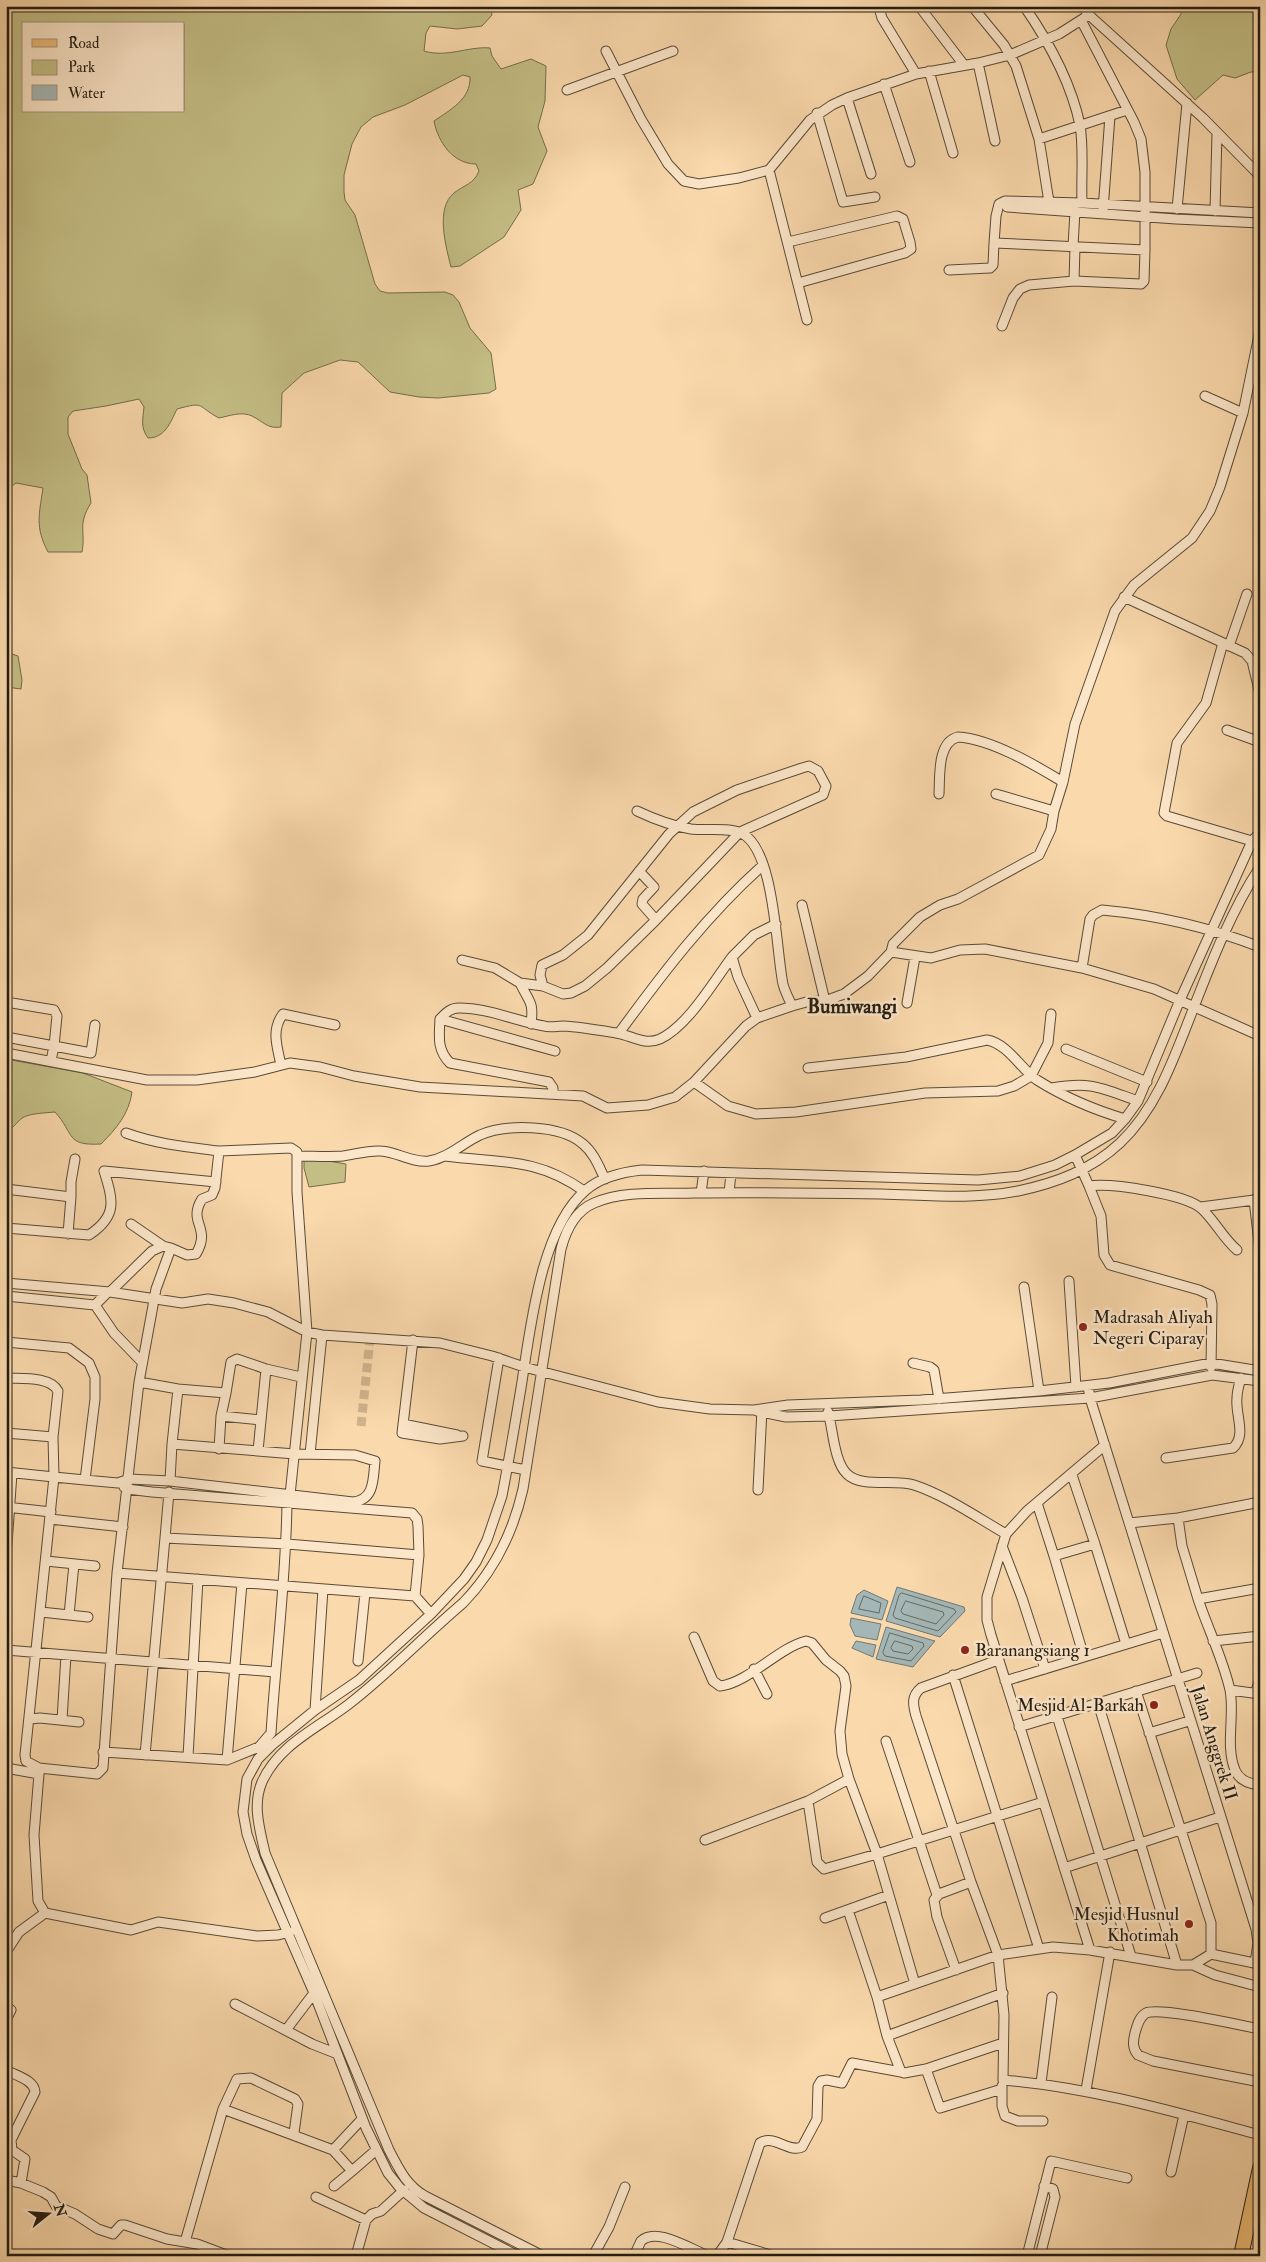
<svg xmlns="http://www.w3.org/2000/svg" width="1266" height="2262" font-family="'IM FELL Double Pica',serif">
<rect width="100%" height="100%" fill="#fad9ac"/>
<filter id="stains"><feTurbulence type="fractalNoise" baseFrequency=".004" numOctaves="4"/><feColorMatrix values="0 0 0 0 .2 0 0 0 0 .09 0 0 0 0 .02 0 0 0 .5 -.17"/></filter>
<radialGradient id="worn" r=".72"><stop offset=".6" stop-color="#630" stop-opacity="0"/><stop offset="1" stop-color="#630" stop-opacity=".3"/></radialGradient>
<path fill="#c4be85" stroke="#746d4c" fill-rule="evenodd" d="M6,6H490L492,15L482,26L457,29L430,26L426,33L424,51C448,58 468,46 490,48L492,56L501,69L531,59L546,66L545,101L538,127L547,151L533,184L518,190L521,210L504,237L460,266L451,267C446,247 435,208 454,193C464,185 474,184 479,171L476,164C453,164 438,142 434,121C450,110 471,99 470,77L463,75L405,105L373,117L361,127L352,144L344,175V192L345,200L355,215L375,284L380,291L388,293L445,292L453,295L459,302L470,328L491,353L496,389L489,393L438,398L419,397L390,392L358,362L340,360L304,373L282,393L281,427C267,429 264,422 252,416C242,411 229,416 219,418C196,406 206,401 177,409C170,423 165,438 148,438C140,427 143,419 144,407L139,399L106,406L73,411L68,417V434L82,469L87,475L91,503C77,525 86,531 82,552H48C35,527 39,515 43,488L16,483L9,488L6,506V456L11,454L8,435H6ZM24,24H184V111H24Z
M1181,6H1260V72H1251L1235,78L1223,75L1195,100L1177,79L1166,45L1171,29L1181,14Z
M6,652L18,656L22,680L21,689L6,687Z
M6,1059L83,1073L132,1092C129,1114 116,1129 101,1144C65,1146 75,1134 55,1112C45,1113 31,1113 22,1118C16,1123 14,1128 6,1131Z
M304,1159H317L346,1164L345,1182L309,1187L304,1168Z"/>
<path fill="#a4b7b6" stroke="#707974" d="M897,1587L964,1607L965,1611L940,1637L886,1621Z
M864,1590L888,1601L882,1620L851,1613L857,1595Z
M851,1618L881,1624L877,1640L855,1636L850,1625Z
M886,1627L935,1641L913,1667L876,1659Z
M856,1641L876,1645L873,1657L852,1648Z"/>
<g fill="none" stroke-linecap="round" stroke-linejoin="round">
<path stroke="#646a64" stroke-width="1" d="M902,1593L954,1609L956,1612L938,1631L895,1618L893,1615L899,1595Z
M864,1596L881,1603L879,1613L859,1609Z
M906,1601L943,1612L944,1615L936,1624L903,1614L901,1611Z
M890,1633L923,1643L924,1646L911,1661L885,1656L883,1653Z
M895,1641L912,1646L913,1649L908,1654L893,1651L891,1648Z"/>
<path stroke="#cfb38d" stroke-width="9" stroke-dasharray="9 4.5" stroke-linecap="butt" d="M361,1426L370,1339"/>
<g stroke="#594b38" stroke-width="11">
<path id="minor" d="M884,6L880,11L882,18L916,74
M919,6L964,65
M972,6L1004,45L1016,66L1039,139L1049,202
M1024,6C1049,42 1071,82 1080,125C1084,149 1081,178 1082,203
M1082,6L1089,15L1203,118L1260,176
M1089,15L1081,20L1134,122L1141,139L1145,172V250L994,243L996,216L999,204L1005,201L1082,203L1260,213
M606,51L641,119L668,164L684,181L699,184L739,178L769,170L810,120L832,105L847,98L916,74L978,63L1010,55L1059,34L1081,20
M978,63L995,141
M929,71L953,153
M884,84L910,162
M567,90L673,51
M847,98L871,174
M817,113L843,202L875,197
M1039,139L1127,110
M769,170L807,320
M1007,207L1176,219L1260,223
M1177,209L1187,103
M1103,210L1110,116
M1215,211L1217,133
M788,242L897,216L903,219L910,242L911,249L905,253L798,283
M1073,246L1075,211
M949,270L990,268L993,265L994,243
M1074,281L1075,247
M1002,326L1013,298L1020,289L1029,285L1074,281L1141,284L1144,281L1145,250
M1205,396L1243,413
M1124,597L1245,653L1252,661L1260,694
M1223,643L1206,703L1177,743L1164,813L1167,816L1252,841
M1229,646L1247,594
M1227,730L1260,742
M939,794C940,777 937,742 958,737C991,739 1035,765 1063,782
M996,794L1054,811
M637,811C654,819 672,826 691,829C706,831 727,827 741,833C775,848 776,952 783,984C785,992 789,999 792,1006
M639,871L654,887L643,899L642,904L656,920
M802,905L825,1001
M891,952L931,958L960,950L985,949L1082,968L1090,919L1093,915L1102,910C1157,915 1208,927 1260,947
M462,960L495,968L520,983
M1082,968L1154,989L1260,1036
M6,1002L54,1010L57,1016L54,1046L6,1037
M907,1003L915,957
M757,1018L738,977L732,957L754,935L776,924
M440,1019L555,1051
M531,1024C534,1001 529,1002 520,983L543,986L563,994L571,993L585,986L607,968L656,920L740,832L823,795L826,786L818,771L809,766L802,768L737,790L693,812L669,834L588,935L563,955L542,965L540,975L543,986
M619,1033C663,973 707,915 763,865
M1066,1049L1147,1082
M6,1053L147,1080H197L255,1072L290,1063L320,1067L354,1076L420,1087L583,1096L607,1108L648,1105L675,1097L694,1082L746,1026L757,1018L792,1006L810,1001H825L844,994L868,976L891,952L893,944L920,917L940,905L958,899L1039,855L1051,829L1054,811L1063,782L1075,724L1115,611L1134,585L1192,538L1210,511L1220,487L1243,413L1260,330
M51,1061L54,1046L91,1053L95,1025
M281,1065C277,1046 271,1030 283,1014L335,1025
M808,1068L906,1057L987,1040C1008,1044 1020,1068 1037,1080C1064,1097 1095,1110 1125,1119
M694,1082L728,1106L756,1114L796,1112L925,1093L998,1091L1014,1086L1031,1076L1048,1043L1051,1014
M1052,1088C1091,1081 1101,1088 1138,1101
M553,1094V1088L549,1082L450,1063C437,1050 439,1037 440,1019C446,1013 450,1008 459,1008C488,1008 516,1021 544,1026C550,1028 557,1026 563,1026C581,1027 598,1030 616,1033C631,1035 644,1046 660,1039C688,1026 714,981 732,957
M126,1133C156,1144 187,1147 219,1151
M1075,1155L1089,1186C1112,1183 1186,1194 1202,1209C1215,1221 1223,1238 1237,1250
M298,1156C313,1156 328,1157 343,1156C356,1154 369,1150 381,1151C398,1152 411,1163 429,1161C448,1158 463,1143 480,1135C506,1124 560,1124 583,1144C594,1153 599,1167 605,1179
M445,1156C499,1163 536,1157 584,1191
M1089,1186L1101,1216L1104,1255L1110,1265L1199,1290L1210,1295L1212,1304L1211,1367
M6,1189L71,1197V1182L75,1159
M701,1193L704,1171
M729,1193L731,1173
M1254,1200L1260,1251
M1201,1207L1254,1200L1260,1197
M131,1224L163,1246
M6,1228L89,1235C118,1216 113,1200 104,1171L216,1182
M68,1234L71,1197
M1069,1281L1076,1387
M6,1283L110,1292L182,1303L208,1299L234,1303L268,1312L307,1332L290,1495
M1024,1287L1039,1391
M108,1292L95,1305L114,1333L142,1362
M110,1292L152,1251L163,1246L171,1248
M6,1296L95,1305
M413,1340L402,1433L440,1439L463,1436
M6,1342L69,1348L89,1363L95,1377V1399L85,1480L118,1483L129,1479L170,1481L353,1502C375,1500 373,1478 375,1461L355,1455L295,1454L172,1444L178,1389L139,1382
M499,1358L482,1461L526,1470
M913,1363L930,1367L934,1370L939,1399
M6,1378C21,1379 50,1376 58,1391L53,1437L6,1433
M1088,1386L1090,1398L1256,1929L1258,1943L1255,1963
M178,1389L226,1393L231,1362L237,1359L266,1369L301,1377
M226,1393L221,1416L260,1420
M757,1411L786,1417L829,1416L1090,1398L1212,1375L1260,1381
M828,1412C833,1429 834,1462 847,1474C861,1488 895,1479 914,1485C945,1495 978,1518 1006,1534
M403,1424L457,1435
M1105,1445L1027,1511L1006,1534L987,1597V1620L991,1635L1090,1950L1177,1965H1193L1215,1975L1260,1987
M219,1449L221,1416
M258,1451L266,1369
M310,1454L322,1335
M1166,1458L1233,1448C1247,1435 1235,1415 1237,1398C1237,1391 1239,1385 1241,1378
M6,1472L54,1477L53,1437
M1072,1475L1095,1544
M85,1480L54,1477L25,1755L26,1761L39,1768L97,1774L103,1768L117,1573L139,1382L156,1289L171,1248L187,1255L196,1254C212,1227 187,1223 202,1199L212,1195L215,1188L219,1151L291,1148L297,1152V1192L307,1332L322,1335L440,1343L492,1356L524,1367L658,1402L710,1409L754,1410L788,1405L921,1400L1039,1391L1109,1383L1211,1363L1260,1371
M170,1481L172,1444
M758,1490L762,1409
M169,1492L165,1538L287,1544L419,1555
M1260,1502L1178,1518L1182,1546L1198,1599L1260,1588
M1037,1503L1054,1556L1095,1544L1126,1644
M6,1507L51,1512
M50,1519L123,1527
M1129,1523L1178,1518
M7,1545L12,1473
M1002,1546L1022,1598L1045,1669
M1054,1556L1084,1657
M46,1561L95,1566
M74,1564L69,1615L88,1617
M117,1573L415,1596L419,1555L418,1526L417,1519L412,1513L152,1492L127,1489L124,1487
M415,1596L431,1614
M1198,1599C1208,1629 1223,1659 1230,1690C1235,1716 1225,1745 1235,1770C1239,1780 1249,1784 1260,1785
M41,1612L69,1615
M694,1637L713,1681L720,1686C748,1683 778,1648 806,1641L812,1643L826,1660L840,1671L844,1676L846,1686L840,1731L842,1754L849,1779L808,1801L817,1862L824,1869L877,1854L849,1779
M1213,1641L1260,1636
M6,1650L275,1672
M998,1660L921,1688C911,1696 913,1705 916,1716L971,1882L998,1955L1053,1947L1090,1950
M358,1661L365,1593
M754,1669L767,1694
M953,1675L1039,1949
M1005,1681L1163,1633
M1230,1690L1260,1694
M1136,1691L1211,1923V1954
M1255,1693L1260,1680
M1098,1703L1177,1965
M315,1710L323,1589
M1057,1716L1131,1956
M30,1719L40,1718L79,1722
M62,1720L66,1655
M1019,1727L1197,1673
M1149,1733L1189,1721
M886,1741L937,1895
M103,1752L227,1760L259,1747L271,1733C276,1656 286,1580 287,1503
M145,1755L165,1538
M188,1757L198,1579
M227,1760L242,1583
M6,1768L39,1774V1770
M39,1774L34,1835L38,1901L45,1913L131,1930L158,1922L257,1936L278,1935L290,1932
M705,1840L808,1801
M1064,1868L1220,1817
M848,1910L877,1997L998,1955L1004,2015L1003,2080C1090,2087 1175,2112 1260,2135
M825,1918L889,1895
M6,1952L19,1932L45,1913
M1193,1965L1211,1954L1259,1964
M956,1970L937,1917L934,1900L939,1894L971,1882
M915,1984L877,1854L1043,1802
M877,1997L887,2036L901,2072L904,2073L926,2069L1003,2043
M235,2004L312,2044L335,2053
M6,2006L11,2010L6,2020
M1260,2029C1239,2025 1161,2007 1146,2013C1139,2017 1137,2026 1135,2033C1133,2041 1132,2048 1138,2055L1153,2061L1260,2082
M286,2030L314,1993
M887,2036L1003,1993
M926,2069L940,2108L1002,2089
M6,2070C17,2076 34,2080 35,2092L11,2140L12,2150L25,2159L21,2183
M1041,2083L1052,1997
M1002,2086V2106L1005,2116L1018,2121H1043
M1086,2090L1110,1952
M223,2109L333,2150
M362,2119L333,2150L352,2171L375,2151
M1171,2172L1184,2115
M6,2180L21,2183L43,2192L51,2197L56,2206L75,2214L98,2229L113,2234L121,2225H125L167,2239L197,2244L229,2256
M334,2186L352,2171
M316,2197L366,2220
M185,2242L223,2109L237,2079L251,2078L295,2099L298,2104L294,2133
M727,2242L774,2256
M356,2256L366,2220L372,2214L381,2211L404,2190
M518,2256L424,2208L400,2188L388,2173L366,2128L314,1993L256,1860L247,1834L243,1812L247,1779L258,1759L272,1745L315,1710L359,1680L431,1614L464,1579L476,1562L487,1540L502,1496C509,1460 515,1424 521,1388C530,1332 540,1228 586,1190C601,1177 623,1172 642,1170L978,1180L1020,1176L1055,1165L1075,1155L1112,1133L1125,1119L1138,1101L1180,1000L1252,841L1260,833
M543,2256L425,2196C406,2185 399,2169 389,2150L265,1853C260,1830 252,1805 262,1782C279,1744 318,1728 349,1704C389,1673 424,1636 463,1603C494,1571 513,1533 523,1489L561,1249C566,1230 575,1211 594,1203C624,1190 662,1194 694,1193C756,1192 819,1193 881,1194C926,1195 974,1200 1018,1191C1056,1183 1091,1170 1120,1143C1157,1108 1174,1058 1192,1012C1211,963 1231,911 1260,867
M593,2256L609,2227L625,2187
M634,2256L641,2241C657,2226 691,2250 709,2256
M717,2256L727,2242L760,2143C774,2134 788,2153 802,2147L817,2119L818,2086L821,2081L827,2080L842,2083L852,2063L901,2072
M1027,2256L1051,2161L1127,2178
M1040,2256L1055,2197L1053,2189L1044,2186"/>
</g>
<g stroke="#231c12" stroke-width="16">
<path id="primary" d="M1241,2256L1260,2168"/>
</g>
<use href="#minor" stroke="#fce6c9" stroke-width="9"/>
<use href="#primary" stroke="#edbc76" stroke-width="14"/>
</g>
<g fill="#8f2418" stroke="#fce6c9" stroke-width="2">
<circle cx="1083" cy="1327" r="5"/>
<circle cx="965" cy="1650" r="5"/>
<circle cx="1154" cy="1705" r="5"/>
<circle cx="1189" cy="1924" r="5"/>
</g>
<g text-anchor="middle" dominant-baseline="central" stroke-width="5" stroke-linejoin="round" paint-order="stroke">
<g font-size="18" fill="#231c12" stroke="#fce6c9" text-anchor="start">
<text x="1093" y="1317">Madrasah Aliyah<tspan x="1093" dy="21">Negeri Ciparay</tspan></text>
<text x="975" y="1650">Baranangsiang 1</text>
<text x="1144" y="1705" text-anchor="end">Mesjid Al-Barkah</text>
<text x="1179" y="1914" text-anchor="end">Mesjid Husnul<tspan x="1179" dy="21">Khotimah</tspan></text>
</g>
<g font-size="18" fill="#231c12" stroke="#fce6c9">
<text transform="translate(1214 1743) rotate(73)">Jalan Anggrek II</text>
</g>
<g font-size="20" font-weight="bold" fill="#231c12" stroke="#fce6c9">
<text x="852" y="1006">Bumiwangi</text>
</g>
</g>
<rect width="1266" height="2262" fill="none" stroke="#fad9ac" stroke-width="25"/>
<rect x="8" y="8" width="1251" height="2247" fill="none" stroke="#231c12" stroke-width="2.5"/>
<rect x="12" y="12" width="1241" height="2237" fill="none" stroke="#231c12"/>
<rect x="22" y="22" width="162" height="90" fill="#fce6c9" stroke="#a59580"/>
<rect x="32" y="39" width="25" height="8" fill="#edbc76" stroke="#a59580"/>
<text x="68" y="48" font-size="15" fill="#231c12">Road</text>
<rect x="32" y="60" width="25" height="15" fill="#c4be85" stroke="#a59580"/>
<text x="68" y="72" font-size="15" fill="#231c12">Park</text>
<rect x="32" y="85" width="25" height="15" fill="#a4b7b6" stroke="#a59580"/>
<text x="68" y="98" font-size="15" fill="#231c12">Water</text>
<g transform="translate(48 2214) rotate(73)" stroke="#fce6c9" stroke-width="4" paint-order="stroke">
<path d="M0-4L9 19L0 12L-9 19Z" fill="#231c12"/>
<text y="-8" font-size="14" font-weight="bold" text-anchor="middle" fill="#231c12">N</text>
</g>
<rect width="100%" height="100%" filter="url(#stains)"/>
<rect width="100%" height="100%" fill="url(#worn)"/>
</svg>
